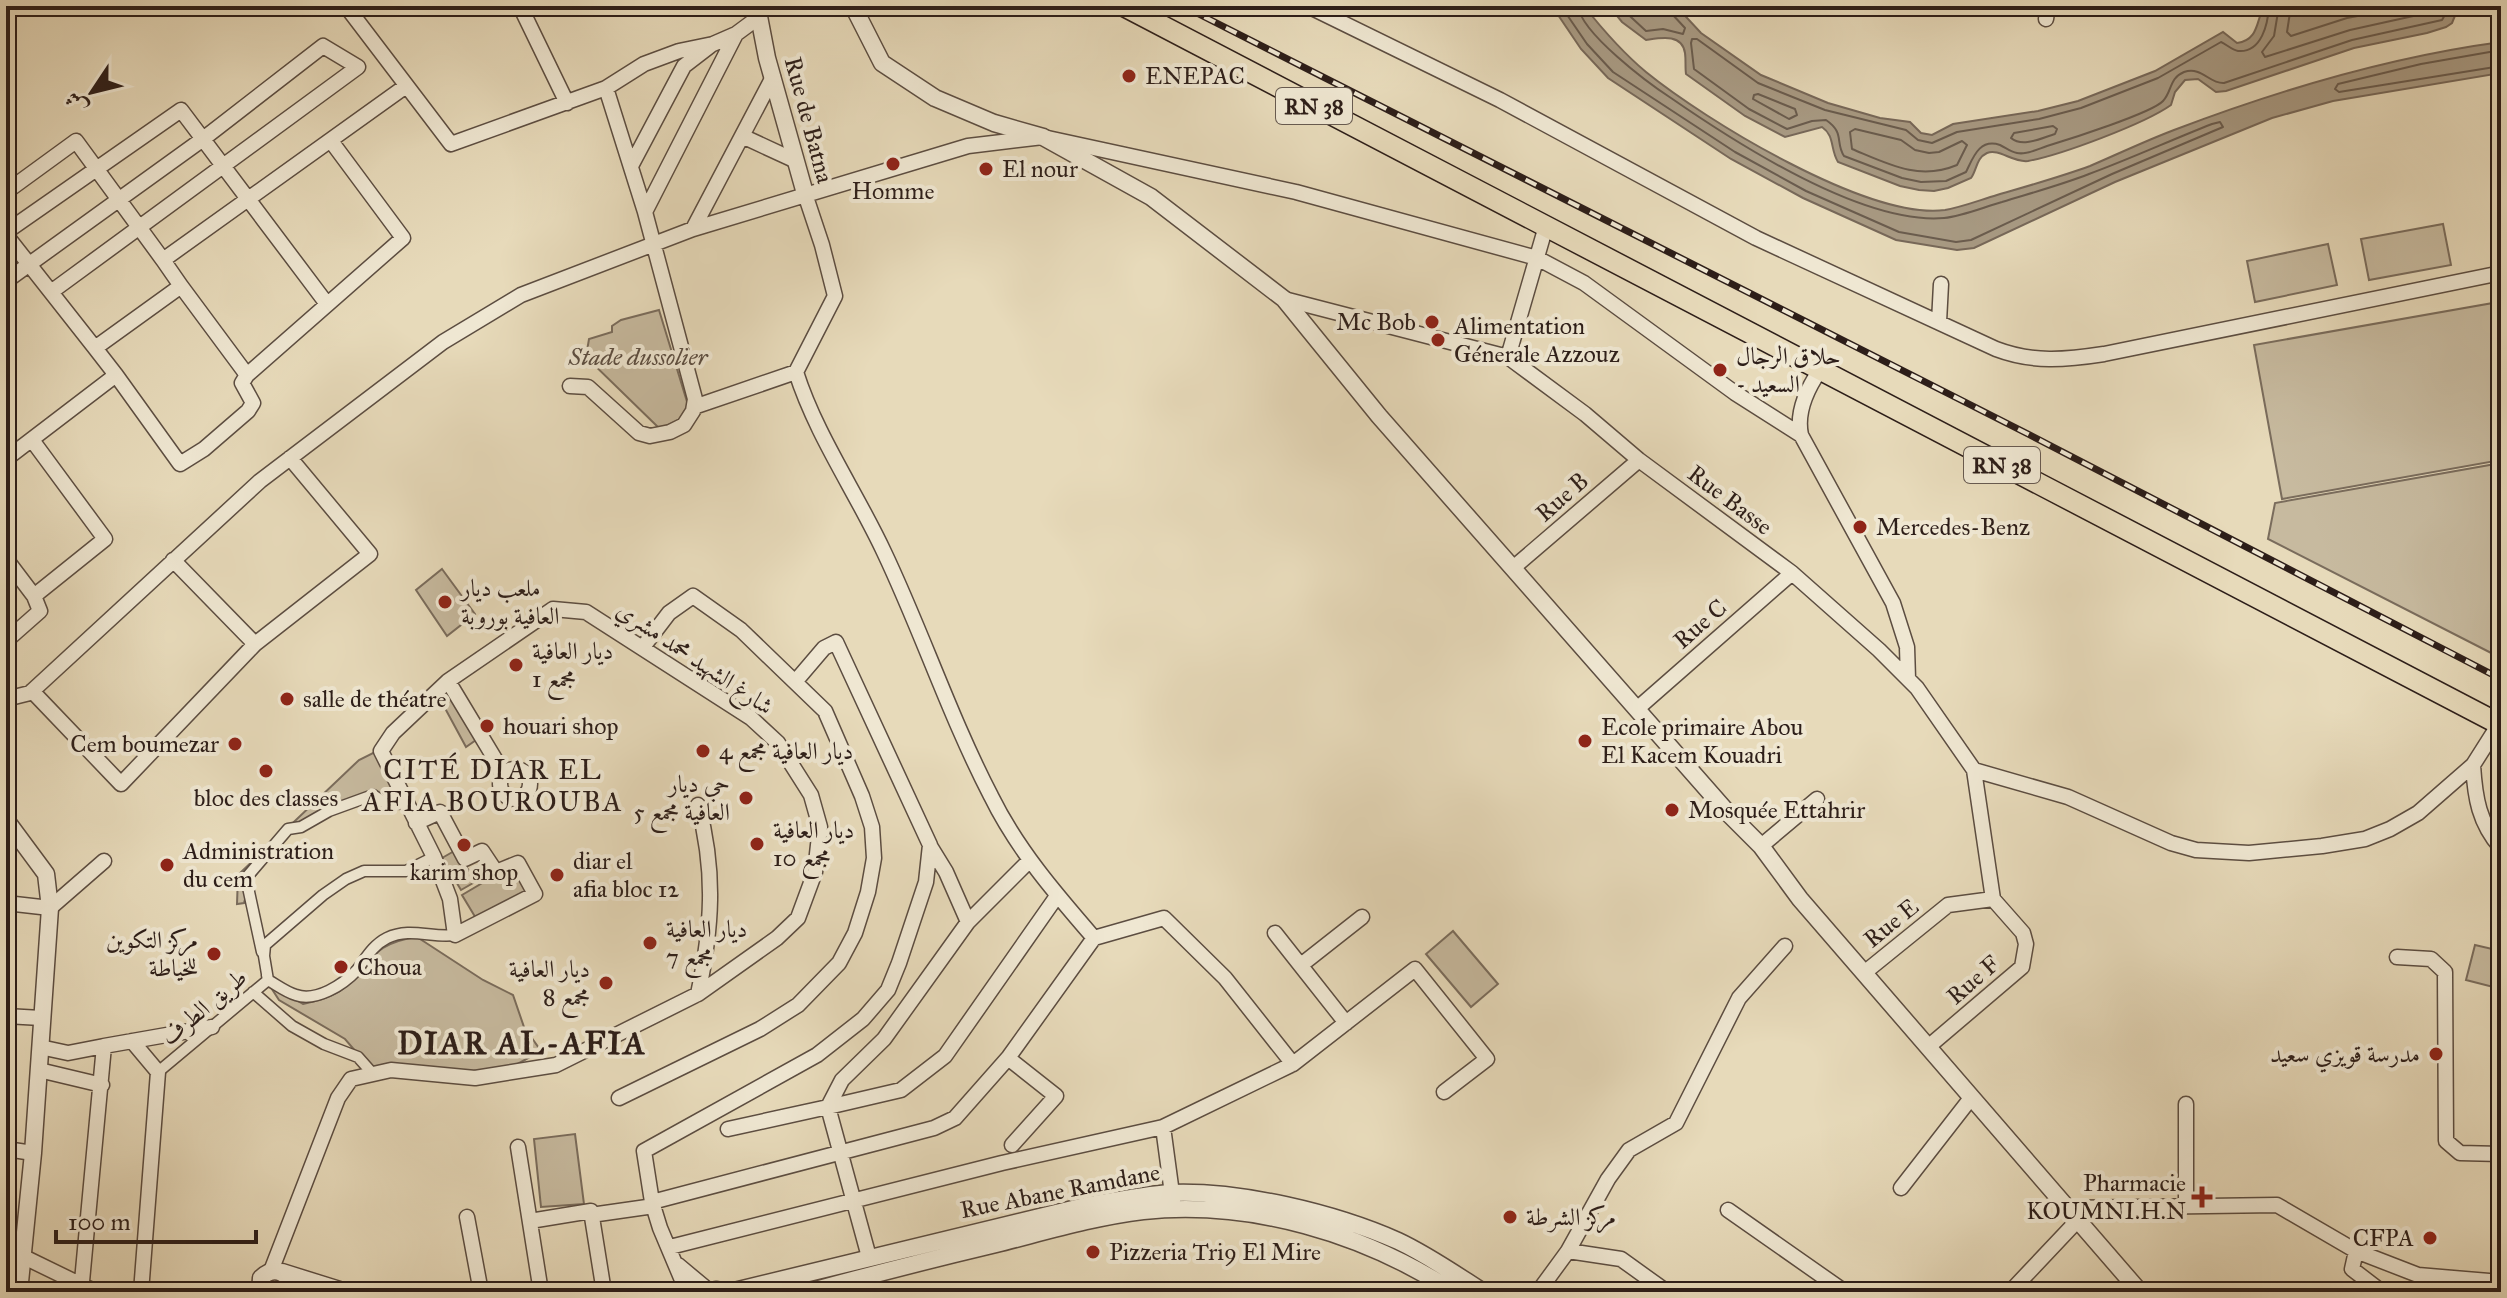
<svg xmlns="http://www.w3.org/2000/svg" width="2507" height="1298" font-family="'IM FELL Great Primer',Amiri,serif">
<rect width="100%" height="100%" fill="#e7daba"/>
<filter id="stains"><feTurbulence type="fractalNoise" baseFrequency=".0025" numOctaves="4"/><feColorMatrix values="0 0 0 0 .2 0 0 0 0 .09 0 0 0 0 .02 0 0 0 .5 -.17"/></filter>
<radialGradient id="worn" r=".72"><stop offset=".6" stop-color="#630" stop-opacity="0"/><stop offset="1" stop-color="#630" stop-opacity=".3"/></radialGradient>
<path fill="#c7ba9f" stroke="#7a6c5c" stroke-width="2" d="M2443,224L2451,265L2369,280L2361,239Z
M2328,244L2337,285L2255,302L2247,261Z
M2493,303L2501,347V460L2282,499L2254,345Z
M659,310L688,405L679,420L660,429L586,357L589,339L612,332V326L621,320Z
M2501,463V658L2268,539L2275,503Z
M442,569L475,614L447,636L416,590Z
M445,694L450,696L476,740L466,747L440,699Z
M375,752L400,801L364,799L297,827L278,844L249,884L244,903L237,904L238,875L359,760Z
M456,850L469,871L488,862L494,871L461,890L442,858Z
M518,869L531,891L477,920L462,895L496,875Z
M1453,931L1498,984L1471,1007L1426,954Z
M417,937L483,980L513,995L524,1027L541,1051L503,1072L369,1067L345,1039L279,1000L268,983L303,1004C316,1001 329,998 340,991C374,967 366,944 417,937Z
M2475,945L2501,951V989L2466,980Z
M575,1134L584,1204L541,1207L534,1139Z"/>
<path fill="#a89a83" stroke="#776859" stroke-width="2" d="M1552,6H1584C1603,30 1622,52 1646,72C1705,120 1868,220 1945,210C1962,207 1980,200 1997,195C2028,186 2060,177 2090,166C2118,154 2145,141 2174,130C2279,90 2389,57 2501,42V73L2333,101L2272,118L2115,182L1974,248L1957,250L1896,240L1803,198L1731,159L1608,78L1581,49Z
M1609,6H1676L1701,33L1761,75L1828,103L1880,118L1910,122L1921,133L1932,135L1953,124L2038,111L2078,101L2155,71L2223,32L2237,43C2259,40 2256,21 2264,6H2459L2452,23L2446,27L2427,33L2354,48L2226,91L2216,92L2198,79L2185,80L2175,92L2171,105C2144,124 2061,155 2028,161C2013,163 1999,148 1987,153C1976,158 1977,170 1971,178L1948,188L1934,191L1919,190L1900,186L1838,162C1830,149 1835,136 1822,127L1785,137L1745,116L1686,74C1685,67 1686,60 1685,53C1682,33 1660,38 1646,40L1622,22Z"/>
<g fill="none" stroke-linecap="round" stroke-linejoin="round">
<path stroke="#6a5c4e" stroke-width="2" d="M1561,6L1587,44L1613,72L1735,152L1806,191L1899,232L1956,242L1971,240L2112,174L2223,127L2220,122L2212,124C2171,140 2130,159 2089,174C2061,185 2031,193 2002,202C1984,207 1963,216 1944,218C1863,225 1736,143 1671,98C1648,83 1581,33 1578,6
M1619,6L1646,31L1663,29L1683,34L1685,28L1672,14L1670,6
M2269,6C2268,23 2262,53 2238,51C2232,50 2226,44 2221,42L2158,78L2081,108L2039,119L1957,132L1932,143L1918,140L1906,130L1825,110L1758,83L1697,39H1692L1691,43L1694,69L1749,109L1787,129L1812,121L1826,120C1845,133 1835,142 1844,156L1902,178L1921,182L1946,181L1966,172C1973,158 1979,138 2000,145C2006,148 2011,152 2017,153C2027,155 2038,149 2047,146C2067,140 2152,113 2163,101C2172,92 2169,78 2184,72C2202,66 2209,84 2224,83L2352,40L2442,20L2450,6
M2279,6L2274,36L2262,52L2265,57L2350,30L2436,11L2439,6
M2291,6L2287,32L2291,36L2347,18L2411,6
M2501,50L2421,64L2338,84L2335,89L2339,92L2501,66
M1758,94L1795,109L1797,115L1789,119L1753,99L1754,95Z
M2053,126L2057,129L2055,134C2041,138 2023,148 2011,138L2014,133Z
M1855,129L1901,140L1915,150L1929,153L1939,152L1962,141L1967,145L1957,165C1919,181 1888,164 1852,149L1850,132Z"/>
<g stroke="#5c4d41" stroke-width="13">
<path id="pedestrian" d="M434,857L406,871H364L346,879L323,895L265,945L264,956L268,980C277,985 286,992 296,995C316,1002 343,985 357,970C366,958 373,945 387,938C410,927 431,938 455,935
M262,952L246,878L288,829L301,827L329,811L373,795L385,803L408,804
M253,992L292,1026L324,1044L358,1057L373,1074
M158,1072L268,980L267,975"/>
</g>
<g stroke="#5c4d41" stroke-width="17">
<path id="minor" d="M346,6L451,144L606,88L644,64L679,51L713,44L736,34L759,17
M520,6L567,103
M1308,6L1500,100L1756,238L1996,349C2033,363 2065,360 2104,354L2501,273
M1951,8V6
M2046,19L2048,6
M742,136L796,161
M631,166L684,66L710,46
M6,192L76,141L163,260
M806,197L822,245L835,296L796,372C816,435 856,492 884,552C922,632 950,717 991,796C1017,849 1055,893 1094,938L1164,918L1225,978L1293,1064
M645,212L736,34
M693,229L773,77
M6,232L181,110L327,304
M6,235L95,348
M6,281L203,139L323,46L358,67L51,292
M181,286L247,375
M1284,299L1508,357L1585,414L1639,460L1792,573L1879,650L1917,688L1974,770L1993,899
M1939,322L1941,284
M1508,357L1546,226
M1820,370C1807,389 1796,412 1801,435L1893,603L1907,647L1908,679
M116,375L180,464L204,449L248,411L253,403L242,383L247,375L403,238L331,141
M570,386L588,387L639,433L650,436L670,432L684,425L693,411L695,399L645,212L606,88
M694,407L796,372
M6,459L116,375L95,348L181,286L163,260L406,86
M6,559L34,596
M173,560L255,644
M1513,568L1639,460
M6,641L40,611L34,596L105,539L32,440
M448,681L504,774
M32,691L121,784L255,644L370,554L290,458
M6,699L30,693L260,481L443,342L521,295L693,229L968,146L1043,137L1296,192L1537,258L1584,283L1735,393L1801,435
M1638,708L1792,573
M2473,765C2475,798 2479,823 2501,848
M500 784a15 15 0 1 1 30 0a15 15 0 1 1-30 0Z
M1974,770L2068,797L2171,843L2196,850L2249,853L2322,846L2365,839L2390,829L2418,813L2473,765L2499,724
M698,805C716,872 712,928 698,994
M1761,846L1817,799
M6,903L50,908L104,861
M968,922L1030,860
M1275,933L1346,1023
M2397,957L2431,959L2445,972L2446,1141L2460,1153L2501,1154
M1301,965L1362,917
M1864,973L1948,905L1993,899
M6,1016L41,1018
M132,1041L158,1072L141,1292
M40,1047L68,1053L104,1046
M1928,1047L2022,967L2026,944L2023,933L1993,899
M1008,1058L1056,1096L1012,1145
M39,1070L102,1085
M619,1098L760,1029L798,1005L839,963L855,933L868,892L874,858L872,827L862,796L825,711L741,630L693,596L669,613L643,647
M728,1129L828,1107L842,1080L884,1039L968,922L946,872L930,846
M518,1147L541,1292
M6,1149L33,1153
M1901,1188L1971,1098
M1173,1201L1163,1127L1293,1064L1415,969L1487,1059L1444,1092
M652,1202L934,1128L955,1118L1008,1058L1094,938
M2186,1206V1104
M2067,1208L2277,1205L2356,1251L2418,1275L2501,1282
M1728,1210L1845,1292
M591,1215L654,1206
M467,1217L481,1292
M530,1221L591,1211L604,1292
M670,1247L1002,1163L1163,1127
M1568,1251L1608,1179L1629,1150L1676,1123L1739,998L1785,946
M2356,1251L2352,1269L2382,1292
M6,1255L24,1257L96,1292
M869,1257L828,1107L901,1090L945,1056L1057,896
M678,1265L708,1290
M271,1271L338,1098L351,1079L391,1070L475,1078L556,1065L698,994L777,938L798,918L815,872L820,827L811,795L778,743L751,718L586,612L553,609L448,681L393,733L381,751L434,857L450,899L455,935L535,894L518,863L496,872L482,851L465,859L440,812L416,823
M81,1292L104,1046L212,1027
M687,1292L660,1228L652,1202L644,1151L817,1055L863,1019L888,990L899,963L926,882L930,845L836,642L824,648L795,682
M1538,1292L1568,1251L1621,1259L1667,1292
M2010,1292L2078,1220"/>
</g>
<g stroke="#5c4d41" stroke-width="19">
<path id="tertiary" d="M757,6L767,58L806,197
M853,6L882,63L935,98L994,123L1043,137L1151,197L1284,299L1379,416L1728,813L1761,846L1800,899L2140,1292
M6,820L46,874L50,908L33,1153L19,1292
M282,1272L346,1292
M260,1292L261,1278C270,1269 280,1269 288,1278L289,1292
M704,1292L717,1290L723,1292
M730,1292L1085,1206C1114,1201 1142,1195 1170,1193C1240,1190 1335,1213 1398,1241C1428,1255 1455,1274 1483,1292
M808,1292C870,1275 933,1259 996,1244C1044,1232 1093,1217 1143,1211C1252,1200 1363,1233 1454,1292"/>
</g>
<g stroke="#2d1e19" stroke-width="23">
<path id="primary" d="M1124,6L2501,725"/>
</g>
<use href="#pedestrian" stroke="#efe7d2" stroke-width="10"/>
<use href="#minor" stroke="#efe7d2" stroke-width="14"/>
<use href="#tertiary" stroke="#efe7d2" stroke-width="16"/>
<use href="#primary" stroke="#e7daba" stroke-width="20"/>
<g stroke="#2d1e19" stroke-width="7">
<path id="rail" d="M1183,6L2028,434L2501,679"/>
</g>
<use href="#rail" stroke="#efe7d2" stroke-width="4" stroke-dasharray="12" stroke-linecap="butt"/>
</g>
<g fill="#8f2418" stroke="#efe7d2" stroke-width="3">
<circle cx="1129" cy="76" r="8"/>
<circle cx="893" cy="164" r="8"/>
<circle cx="986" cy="169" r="8"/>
<circle cx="1432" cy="322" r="8"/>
<circle cx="1438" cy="340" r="8"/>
<circle cx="1720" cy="370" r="8"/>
<circle cx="1860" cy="527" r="8"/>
<circle cx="445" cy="602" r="8"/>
<circle cx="516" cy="665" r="8"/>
<circle cx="287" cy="699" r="8"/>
<circle cx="487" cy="726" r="8"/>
<circle cx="1585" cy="741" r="8"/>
<circle cx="235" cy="744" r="8"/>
<circle cx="703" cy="751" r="8"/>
<circle cx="266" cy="771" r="8"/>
<circle cx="746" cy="798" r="8"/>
<circle cx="1672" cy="810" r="8"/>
<circle cx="757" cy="844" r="8"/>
<circle cx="464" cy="845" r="8"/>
<circle cx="167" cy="865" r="8"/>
<circle cx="557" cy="875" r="8"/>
<circle cx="650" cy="943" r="8"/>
<circle cx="214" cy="954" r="8"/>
<circle cx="341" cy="967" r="8"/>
<circle cx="606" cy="983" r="8"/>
<circle cx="2436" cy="1054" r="8"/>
<path d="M2198 1185h8v8h8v8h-8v8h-8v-8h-8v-8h8z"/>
<circle cx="1510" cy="1217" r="8"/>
<circle cx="2430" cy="1238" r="8"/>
<circle cx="1093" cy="1252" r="8"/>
</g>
<g text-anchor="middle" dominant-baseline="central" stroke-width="8" stroke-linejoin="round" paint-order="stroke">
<g fill="#efe7d2" stroke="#675a50" stroke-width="2">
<rect x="1276" y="88" width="76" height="36" rx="6"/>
<rect x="1964" y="447" width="76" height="36" rx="6"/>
</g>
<g font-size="22" font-weight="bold" fill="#2d1e19">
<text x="1314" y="106">RN 38</text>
<text x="2002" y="465">RN 38</text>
</g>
<g font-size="24" fill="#2d1e19" stroke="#efe7d2" text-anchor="start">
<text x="1145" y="76">ENEPAC</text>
<text x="1002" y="169">El nour</text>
<text x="893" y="191" text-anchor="middle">Homme</text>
<text x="1416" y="322" text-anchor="end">Mc Bob</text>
<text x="1454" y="326">Alimentation<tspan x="1454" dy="28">Génerale Azzouz</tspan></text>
<text x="1736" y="356">حلاق الرجال<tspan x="1736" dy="28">- السعيد</tspan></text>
<text x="1876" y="527">Mercedes-Benz</text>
<text x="461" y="588">ملعب ديار<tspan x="461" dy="28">العافية بوروبة</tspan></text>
<text x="532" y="651">ديار العافية<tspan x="532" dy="28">مجمع 1</tspan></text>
<text x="303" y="699">salle de théatre</text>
<text x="503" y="726">houari shop</text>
<text x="1601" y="727">Ecole primaire Abou<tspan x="1601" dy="28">El Kacem Kouadri</tspan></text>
<text x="219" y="744" text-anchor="end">Cem boumezar</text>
<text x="719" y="751">ديار العافية مجمع 4</text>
<text x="730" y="784" text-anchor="end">حي ديار<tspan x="730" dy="28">العافية مجمع 5</tspan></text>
<text x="266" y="798" text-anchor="middle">bloc des classes</text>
<text x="1688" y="810">Mosquée Ettahrir</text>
<text x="773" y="830">ديار العافية<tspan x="773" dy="28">مجمع 10</tspan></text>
<text x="183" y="851">Administration<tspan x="183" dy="28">du cem</tspan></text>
<text x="573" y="861">diar el<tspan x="573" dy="28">afia bloc 12</tspan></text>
<text x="464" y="872" text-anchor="middle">karim shop</text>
<text x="666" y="929">ديار العافية<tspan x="666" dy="28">مجمع 7</tspan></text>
<text x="198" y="940" text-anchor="end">مركز التكوين<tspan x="198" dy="28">للخياطة</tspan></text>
<text x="357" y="967">Choua</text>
<text x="590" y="969" text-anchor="end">ديار العافية<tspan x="590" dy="28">مجمع 8</tspan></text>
<text x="2420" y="1054" text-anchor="end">مدرسة قويزي سعيد</text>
<text x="2186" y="1183" text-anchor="end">Pharmacie<tspan x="2186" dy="28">KOUMNI.H.N</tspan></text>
<text x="1526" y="1217">مركز الشرطة</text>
<text x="2414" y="1238" text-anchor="end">CFPA</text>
<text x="1109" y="1252">Pizzeria Tri9 El Mire</text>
</g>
<g font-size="24" fill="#2d1e19" stroke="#efe7d2">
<text transform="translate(809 120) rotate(75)">Rue de Batna</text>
<text transform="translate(1562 497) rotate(-41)">Rue B</text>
<text transform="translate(1730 500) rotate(37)">Rue Basse</text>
<text transform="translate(1700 624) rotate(-41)">Rue C</text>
<text transform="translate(695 658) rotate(34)">شارغ الشهيد محمد مشري</text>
<text transform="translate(1891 923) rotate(-39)">Rue E</text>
<text transform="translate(1973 980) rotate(-41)">Rue F</text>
<text transform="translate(204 1007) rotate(-40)">طريق الطرف</text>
<text transform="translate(1060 1191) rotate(-11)">Rue Abane Ramdane</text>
</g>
<g font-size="24" font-style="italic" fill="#5b4d41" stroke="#efe7d2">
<text x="638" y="357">Stade dussolier</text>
</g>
<g font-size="28" letter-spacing="2" fill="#2d1e19" stroke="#efe7d2">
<text x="493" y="769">CITÉ DIAR EL<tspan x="493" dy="32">AFIA BOUROUBA</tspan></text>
</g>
<g font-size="32" font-weight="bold" letter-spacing="2" fill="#2d1e19" stroke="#efe7d2">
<text x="522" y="1043">DIAR AL-AFIA</text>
</g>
</g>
<rect width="2507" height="1298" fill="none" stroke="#e7daba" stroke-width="32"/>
<rect x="8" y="8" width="2491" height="1282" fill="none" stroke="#2d1e19" stroke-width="4"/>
<rect x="16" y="16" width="2475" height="1266" fill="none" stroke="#2d1e19" stroke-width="2"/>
<g transform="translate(92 92) rotate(235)" stroke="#efe7d2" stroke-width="6" paint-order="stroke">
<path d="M0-6L14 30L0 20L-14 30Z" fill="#2d1e19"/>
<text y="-12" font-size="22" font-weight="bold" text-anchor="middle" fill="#2d1e19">ش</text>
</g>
<path d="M56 1230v12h200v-12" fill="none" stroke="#2d1e19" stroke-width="4"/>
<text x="68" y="1230" font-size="24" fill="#2d1e19" stroke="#efe7d2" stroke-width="6" paint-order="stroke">100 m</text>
<rect width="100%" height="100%" filter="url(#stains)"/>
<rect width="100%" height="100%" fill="url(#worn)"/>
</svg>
